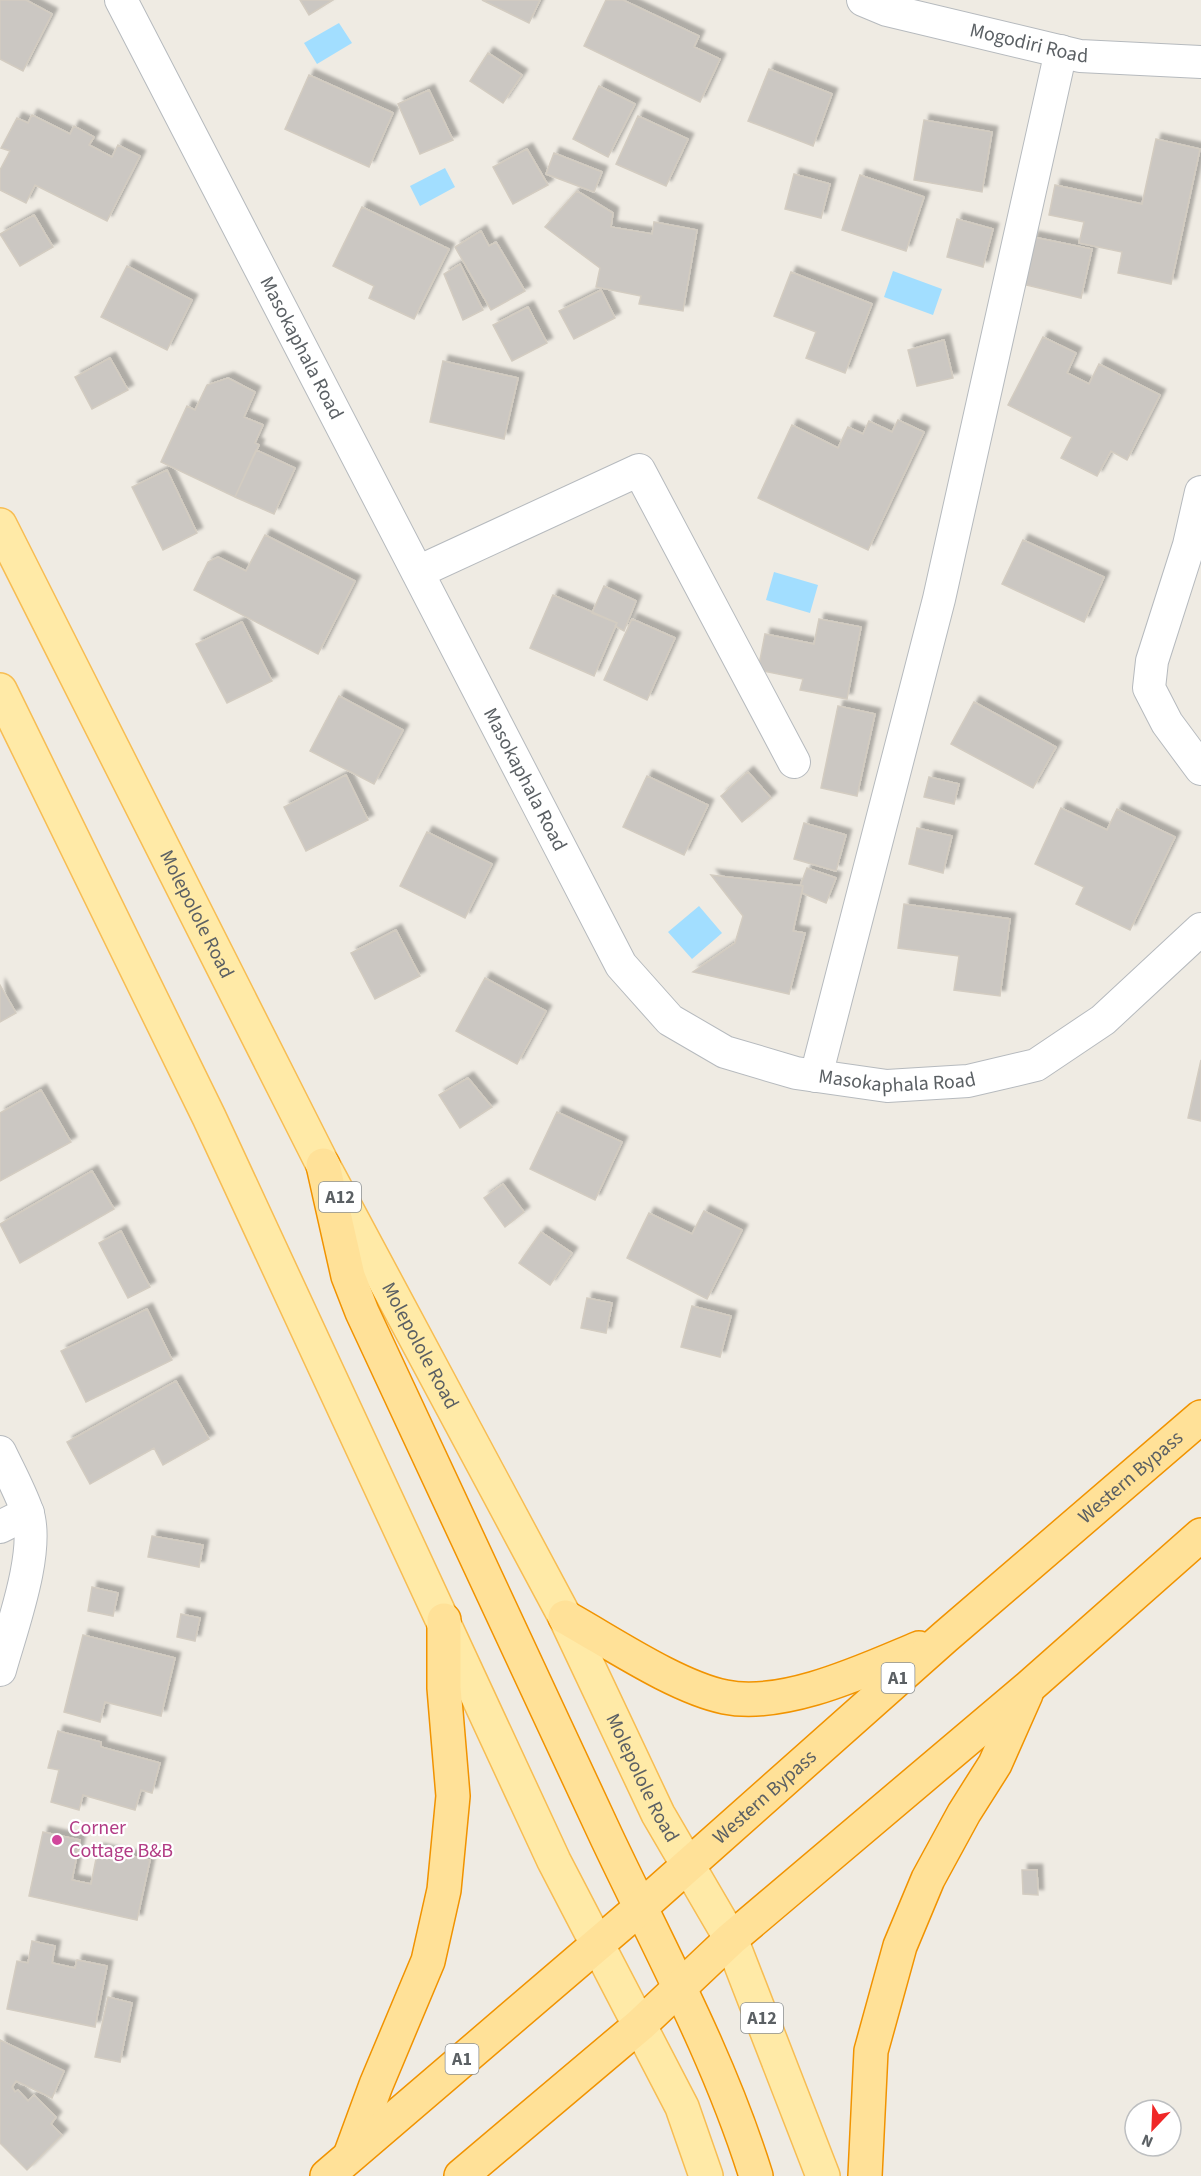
<svg xmlns="http://www.w3.org/2000/svg" width="1201" height="2176" font-family="'Source Sans 3',sans-serif">
<defs>
<filter id="shadow"><feDropShadow dx="5.5" dy="-5.5" stdDeviation="1.5" flood-color="#0004"/></filter>
</defs>
<rect width="100%" height="100%" fill="#efebe3"/>
<path fill="#a2deff" d="M339,23L352,43L317,64L304,43Z
M445,168L455,187L420,206L410,186Z
M893,271L942,289L933,315L884,297Z
M774,572L818,585L810,613L766,600Z
M699,906L722,933L692,959L668,932Z"/>
<path fill="#cbc7c2" stroke="#d3ccc1" stroke-width="1.5" filter="url(#shadow)" d="M0,0H26L52,14L23,71L0,59Z
M300,0H333L309,15Z
M482,0H540L529,23Z
M606,0H623L699,36L694,47L720,59L700,102L584,46Z
M488,53L522,75L503,103L470,81Z
M769,69L832,94L813,146L748,121Z
M309,75L393,113L369,167L285,129Z
M599,86L635,104L608,157L573,139Z
M429,90L453,140L420,154L398,104Z
M32,115L70,134L74,126L94,137L89,145L112,157L118,145L140,156L107,221L35,185L26,203L0,190V170L10,151L1,148L17,118L28,123Z
M638,116L688,139L666,186L616,164Z
M924,120L992,132L982,192L914,180Z
M1156,139L1200,149L1171,284L1118,273L1122,252L1079,243L1084,222L1049,215L1055,185L1142,204Z
M527,149L548,185L513,204L493,167Z
M554,153L602,172L594,192L546,174Z
M794,174L830,184L821,218L785,209Z
M860,175L924,197L906,251L842,230Z
M577,191L613,213L611,227L652,234L654,222L697,230L683,311L639,304L641,296L596,287L600,268L545,227Z
M362,207L449,249L414,319L369,298L374,286L333,266Z
M34,215L53,247L20,266L0,234Z
M957,219L993,229L983,267L947,257Z
M481,231L489,246L496,242L525,291L491,310L455,247Z
M1033,237L1092,249L1081,298L1022,284Z
M460,264L483,310L463,320L444,274Z
M127,266L192,300L167,350L101,317Z
M791,272L872,304L845,373L806,358L816,332L774,316Z
M601,290L615,318L574,339L559,311Z
M528,307L547,343L512,361L493,325Z
M1043,337L1076,353L1067,373L1089,384L1099,364L1160,395L1127,460L1111,451L1097,476L1061,458L1072,437L1008,405Z
M944,340L953,378L917,386L908,350Z
M110,358L128,390L92,409L75,377Z
M443,361L518,378L504,439L430,422Z
M228,378L255,392L244,417L263,425L255,443L259,445L235,497L161,462L187,406L195,410L207,385Z
M898,420L924,432L868,550L758,498L792,425L838,448L848,427L863,434L869,421L892,432Z
M256,450L295,468L274,514L235,497Z
M167,470L197,533L163,550L132,487Z
M265,535L355,581L318,654L194,590L208,562L218,557L246,571Z
M1023,540L1104,577L1084,622L1002,584Z
M604,586L636,601L624,631L615,626L617,623L592,613Z
M553,595L617,623L594,676L530,648Z
M632,619L675,638L647,700L604,680Z
M819,619L861,627L847,699L800,690L803,679L758,670L765,634L814,644Z
M242,622L272,681L227,703L196,644Z
M339,696L403,730L374,784L310,751Z
M974,702L1056,747L1033,788L951,744Z
M838,706L875,714L857,796L821,788Z
M748,772L771,798L742,822L721,796Z
M346,775L368,820L306,851L284,807Z
M647,776L708,805L684,855L623,827Z
M929,777L959,784L954,804L924,797Z
M1061,808L1107,830L1117,809L1175,837L1130,930L1076,904L1084,887L1035,864Z
M804,823L846,835L836,871L794,859Z
M917,828L952,836L943,873L909,864Z
M427,832L492,864L465,918L400,886Z
M807,868L836,878L826,903L802,893L803,886H800Z
M711,875L803,886L793,931L805,933L789,994L693,972L735,943L743,916Z
M904,904L1010,919L1000,996L954,990L959,956L898,948Z
M396,930L420,976L375,999L351,953Z
M485,978L546,1011L517,1064L456,1031Z
M0,985L16,1013L0,1022Z
M1201,1060V1121L1188,1118Z
M468,1078L492,1107L460,1128L439,1095Z
M41,1090L71,1142L0,1181V1113Z
M557,1112L622,1142L595,1200L530,1169Z
M92,1171L114,1209L20,1263L0,1224Z
M503,1184L524,1212L505,1227L484,1198Z
M704,1211L742,1230L707,1299L627,1258L649,1213L692,1234Z
M121,1231L150,1287L128,1298L99,1243Z
M541,1232L572,1253L550,1285L519,1263Z
M587,1298L612,1303L606,1333L581,1328Z
M692,1306L731,1316L720,1357L681,1347Z
M147,1309L172,1360L86,1402L61,1351Z
M176,1381L209,1439L163,1465L154,1448L90,1484L67,1442Z
M152,1536L203,1545L199,1567L148,1557Z
M92,1587L118,1593L113,1616L88,1611Z
M181,1614L200,1618L195,1641L177,1637Z
M83,1635L175,1658L161,1716L105,1702L100,1722L64,1712Z
M58,1731L101,1742V1747L160,1763L152,1793L141,1790L135,1810L83,1795L79,1810L51,1802L59,1770L48,1768Z
M43,1832L80,1840L72,1880L91,1884L98,1849L150,1860L137,1920L29,1896Z
M1022,1870H1037L1038,1895L1023,1894Z
M32,1941L55,1946L52,1963L75,1968L77,1960L107,1966L95,2027L7,2009L17,1961L28,1963Z
M108,1997L132,2003L120,2062L95,2057Z
M0,2040L64,2071L52,2098L16,2081L12,2087L15,2092L18,2090L28,2101L34,2095L56,2117L51,2124L62,2135L27,2170L0,2143Z"/>
<g fill="none" stroke-linecap="round" stroke-linejoin="round">
<g stroke="#b6babe" stroke-width="34">
<g id="minor">
<path id="s1" d="M121,0L621,965L670,1020L725,1052L796,1073L887,1086L968,1081L1036,1065L1103,1020L1201,929"/>
<path id="s2" d="M863,0L887,10L1080,56L1201,62"/>
<path d="M1201,492L1189,545L1152,661L1149,688L1167,723L1201,769"/>
<path d="M418,572L639,470L794,762"/>
<path d="M816,1076L939,599L1061,51"/>
<path d="M0,1452C9,1471 20,1491 27,1511C41,1550 11,1630 0,1670"/>
<path d="M0,1527L28,1513"/>
</g>
</g>
<g stroke="#f7bd53" stroke-width="36">
<g id="primary">
<path id="s3" d="M0,525L323,1165L565,1617L658,1814L731,1939L823,2176"/>
<path d="M0,690L209,1117L554,1861L682,2107L706,2176"/>
</g>
</g>
<g stroke="#f19300" stroke-width="36">
<g id="trunk">
<path d="M323,1165L348,1276L362,1312C443,1487 524,1662 606,1836C659,1948 719,2057 756,2176"/>
<path d="M565,1617C610,1642 676,1687 725,1697C784,1709 866,1670 919,1648"/>
<path d="M351,2153L376,2085L428,1961L444,1890L453,1796L444,1688V1620"/>
<path id="s4" d="M327,2176L640,1908L945,1637L1201,1417"/>
<path d="M461,2176L640,2025L731,1939L1029,1687L1201,1535"/>
<path d="M865,2176L871,2051L900,1946L928,1879L964,1813L995,1764L1026,1694"/>
</g>
</g>
<use href="#minor" stroke="#fff" stroke-width="32"/>
<use href="#primary" stroke="#ffeaa7" stroke-width="33"/>
<use href="#trunk" stroke="#ffe198" stroke-width="33"/>
</g>
<circle fill="#d1479c" stroke="#fff" stroke-width="2" cx="57" cy="1840" r="6"/>
<g text-anchor="middle" dominant-baseline="central" stroke-width="4.5" stroke-linejoin="round" paint-order="stroke">
<g fill="#fff" stroke="#8c9092" stroke-width="1.5">
<rect x="319" y="1182" width="42" height="30" rx="4.5"/>
<rect x="881.5" y="1663" width="33" height="30" rx="4.5"/>
<rect x="741" y="2003" width="42" height="30" rx="4.5"/>
<rect x="445.5" y="2044" width="33" height="30" rx="4.5"/>
</g>
<g font-size="18" font-weight="bold" fill="#5b6064">
<text x="340" y="1197">A12</text>
<text x="898" y="1678">A1</text>
<text x="762" y="2018">A12</text>
<text x="462" y="2059">A1</text>
</g>
<g font-size="20" fill="#5b6064" stroke="#fff">
<text stroke="none"><textPath href="#s2" startOffset="172">Mogodiri Road</textPath></text>
<text stroke="none"><textPath href="#s1" startOffset="392">Masokaphala Road</textPath></text>
<text stroke="none"><textPath href="#s1" startOffset="878">Masokaphala Road</textPath></text>
<text stroke="none"><textPath href="#s3" startOffset="436">Molepolole Road</textPath></text>
<text stroke="none"><textPath href="#s1" startOffset="1400">Masokaphala Road</textPath></text>
<text stroke="none"><textPath href="#s3" startOffset="922">Molepolole Road</textPath></text>
<text stroke="none"><textPath href="#s4" startOffset="1065">Western Bypass</textPath></text>
<text stroke="none"><textPath href="#s3" startOffset="1408">Molepolole Road</textPath></text>
<text stroke="none"><textPath href="#s4" startOffset="579">Western Bypass</textPath></text>
</g>
<g font-size="20" fill="#b23c85" stroke="#fff" text-anchor="start">
<text x="69" y="1828">Corner<tspan x="69" dy="23">Cottage B&amp;B</tspan></text>
</g>
</g>
<g transform="translate(1153 2128) rotate(203)"><circle r="28" fill="#ffffff" stroke="#bdbfc1" stroke-width="1.5"/>
<path d="M0-4.5L10 22L0 15L-10 22Z" fill="#f02727"/>
<text y="-9" font-size="16" font-weight="bold" text-anchor="middle" fill="#5b6064">N</text>
</g>
</svg>
